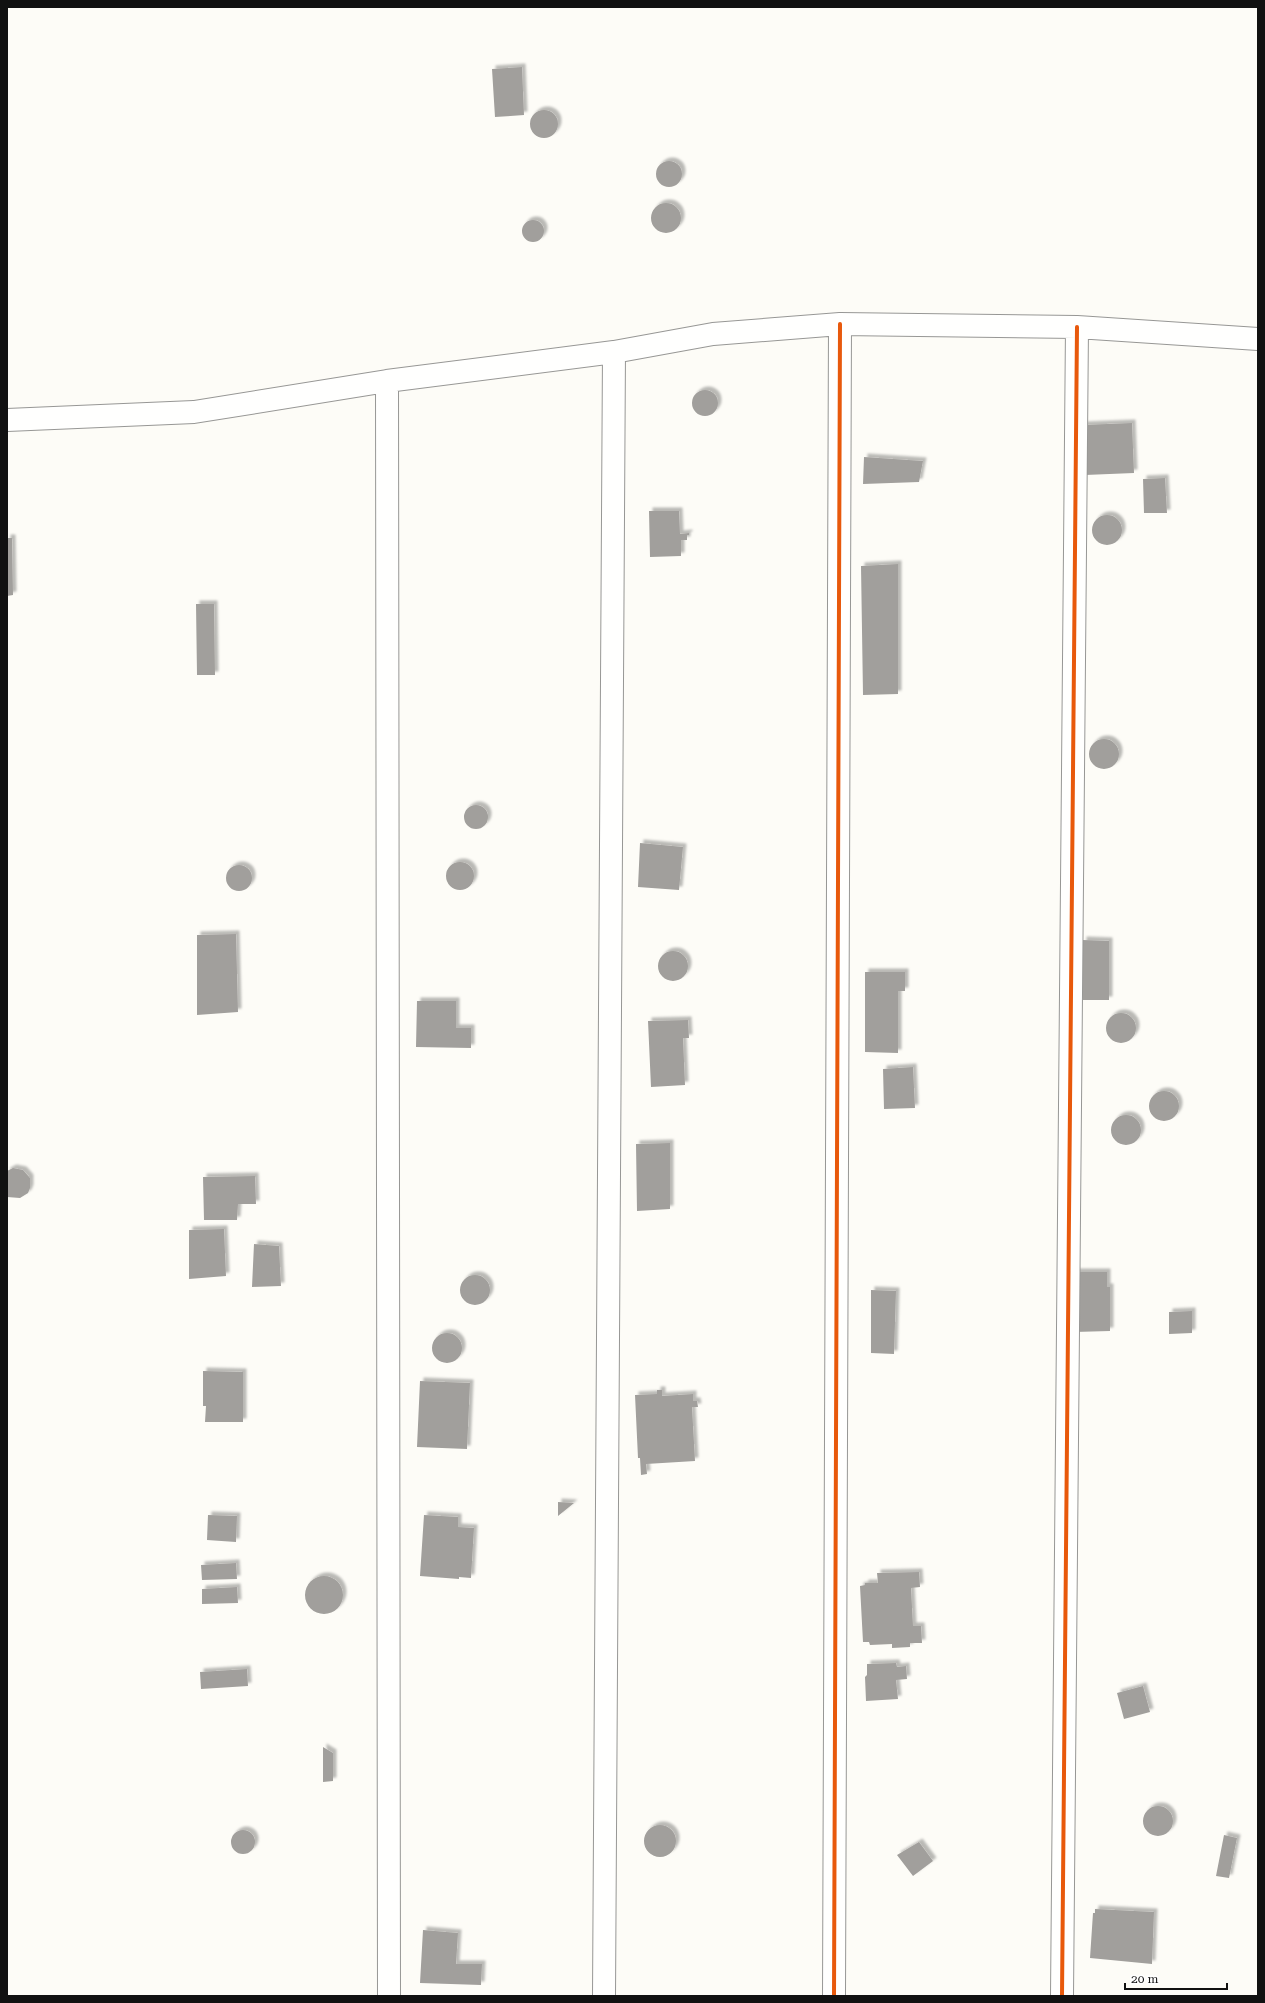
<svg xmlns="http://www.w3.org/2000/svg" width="1265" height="2003" font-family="'Roboto Serif',serif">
<defs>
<filter id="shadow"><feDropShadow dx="3.5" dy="-3.5" stdDeviation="1" flood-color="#0004"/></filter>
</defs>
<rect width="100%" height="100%" fill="#fdfcf7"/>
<path fill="#a19f9c" filter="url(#shadow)" d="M522,67L524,115L495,117L492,69Z
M530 124a14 14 0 1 1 28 0a14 14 0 1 1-28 0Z
M656 174a13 13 0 1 1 26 0a13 13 0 1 1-26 0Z
M651 218a15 15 0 1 1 30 0a15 15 0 1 1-30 0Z
M522 231a11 11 0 1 1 22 0a11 11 0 1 1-22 0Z
M692 403a13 13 0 1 1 26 0a13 13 0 1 1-26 0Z
M1132,423L1134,473L1085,475L1083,425Z
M864,457L923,461L919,482L863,484Z
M1165,478L1167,513H1144L1143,479Z
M649,511H679L680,534L689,533V535H687V540H681V556L650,557Z
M1092 530a15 15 0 1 1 30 0a15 15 0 1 1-30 0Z
M7,538H12L13,595L7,596Z
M898,564V694L863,695L861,566Z
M196,604H214L215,675H197Z
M1089 754a15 15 0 1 1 30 0a15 15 0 1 1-30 0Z
M464 817a12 12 0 1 1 24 0a12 12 0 1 1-24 0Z
M640,843L683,847L679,890L638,887Z
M446 876a14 14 0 1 1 28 0a14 14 0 1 1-28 0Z
M226 878a13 13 0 1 1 26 0a13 13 0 1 1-26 0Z
M236,934L238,1012L197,1015V935Z
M1083,940L1109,941V1000H1083Z
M658 966a15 15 0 1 1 30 0a15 15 0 1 1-30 0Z
M865,972H905V991H898V1053L865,1052Z
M417,1001H456V1028H471V1048L416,1047Z
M1106 1028a15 15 0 1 1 30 0a15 15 0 1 1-30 0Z
M688,1020L689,1038H683L685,1085L651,1087L648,1021Z
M913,1067L915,1108L884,1109L883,1069Z
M1149 1106a15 15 0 1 1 30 0a15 15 0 1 1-30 0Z
M1111 1130a15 15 0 1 1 30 0a15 15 0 1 1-30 0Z
M670,1143V1209L637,1211L636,1144Z
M13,1168L23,1170L30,1178V1188L28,1193L20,1198L7,1197V1171Z
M255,1176L256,1204H238L237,1220H204L203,1177Z
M224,1229L226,1276L189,1279V1230Z
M254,1244L279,1246L281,1286L252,1287Z
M1072,1272H1107V1287H1110V1331L1074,1332Z
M460 1290a15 15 0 1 1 30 0a15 15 0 1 1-30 0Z
M871,1290L896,1291L894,1354L871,1353Z
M1192,1311V1333L1169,1334V1312Z
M432 1348a15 15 0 1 1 30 0a15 15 0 1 1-30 0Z
M203,1371L243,1372V1422H205L206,1406H203Z
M420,1381L470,1383L467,1449L417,1447Z
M657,1390H662V1396L693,1394V1401H697L698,1407H692L695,1461L646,1464L647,1474L641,1475L640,1458H638L635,1395L657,1394Z
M558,1502L574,1503L558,1516Z
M208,1515L237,1516L236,1542L207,1540Z
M424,1515L458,1517V1527L474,1528L471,1578L459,1577V1579L420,1576Z
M236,1563L237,1579L202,1580L201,1565Z
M919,1572L920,1587L911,1588L913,1626H921L922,1643H910V1647L892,1648V1644L870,1645L869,1642H863L860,1586L865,1585V1583H878L877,1573Z
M305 1595a19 19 0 1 1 38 0a19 19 0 1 1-38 0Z
M237,1587L238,1603L202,1604V1589Z
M896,1663L897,1667L906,1666L907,1679L896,1680L898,1699L866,1701L865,1677L867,1675V1664Z
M247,1669L248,1686L201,1689L200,1672Z
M1143,1686L1150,1712L1124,1719L1117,1693Z
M323,1747L333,1753V1781L323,1782Z
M1143 1821a15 15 0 1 1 30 0a15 15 0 1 1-30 0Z
M644 1841a16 16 0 1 1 32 0a16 16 0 1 1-32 0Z
M231 1842a12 12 0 1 1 24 0a12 12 0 1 1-24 0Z
M1224,1835L1237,1838L1229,1878L1216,1876Z
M919,1842L933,1861L913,1876L897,1855Z
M1095,1909L1154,1912L1152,1964L1090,1958L1093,1913H1095Z
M423,1930L458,1933L456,1964H482L481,1985L420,1983Z"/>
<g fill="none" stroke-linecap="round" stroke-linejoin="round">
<g stroke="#979795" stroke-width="24">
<path id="street" d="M387,381L389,1996
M7,420L194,412L387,381L614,352L713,334L840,324L1077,327L1258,339
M604,1996L614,352
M834,1996L840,324
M1062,1996L1077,327"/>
</g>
<use href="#street" stroke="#fffffe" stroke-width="22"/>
<g stroke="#fff" stroke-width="6">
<path id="cycleway" d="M834,1996L840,324
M1062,1996L1077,327"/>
</g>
<use href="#cycleway" stroke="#e8590c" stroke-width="4"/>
</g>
<rect width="1265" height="2003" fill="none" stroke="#111111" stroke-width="16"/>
<path d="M1125 1983v6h102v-6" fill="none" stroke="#111111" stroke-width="2"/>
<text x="1131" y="1983" font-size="12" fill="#111111" stroke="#ffffff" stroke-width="3" paint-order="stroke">20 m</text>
</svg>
